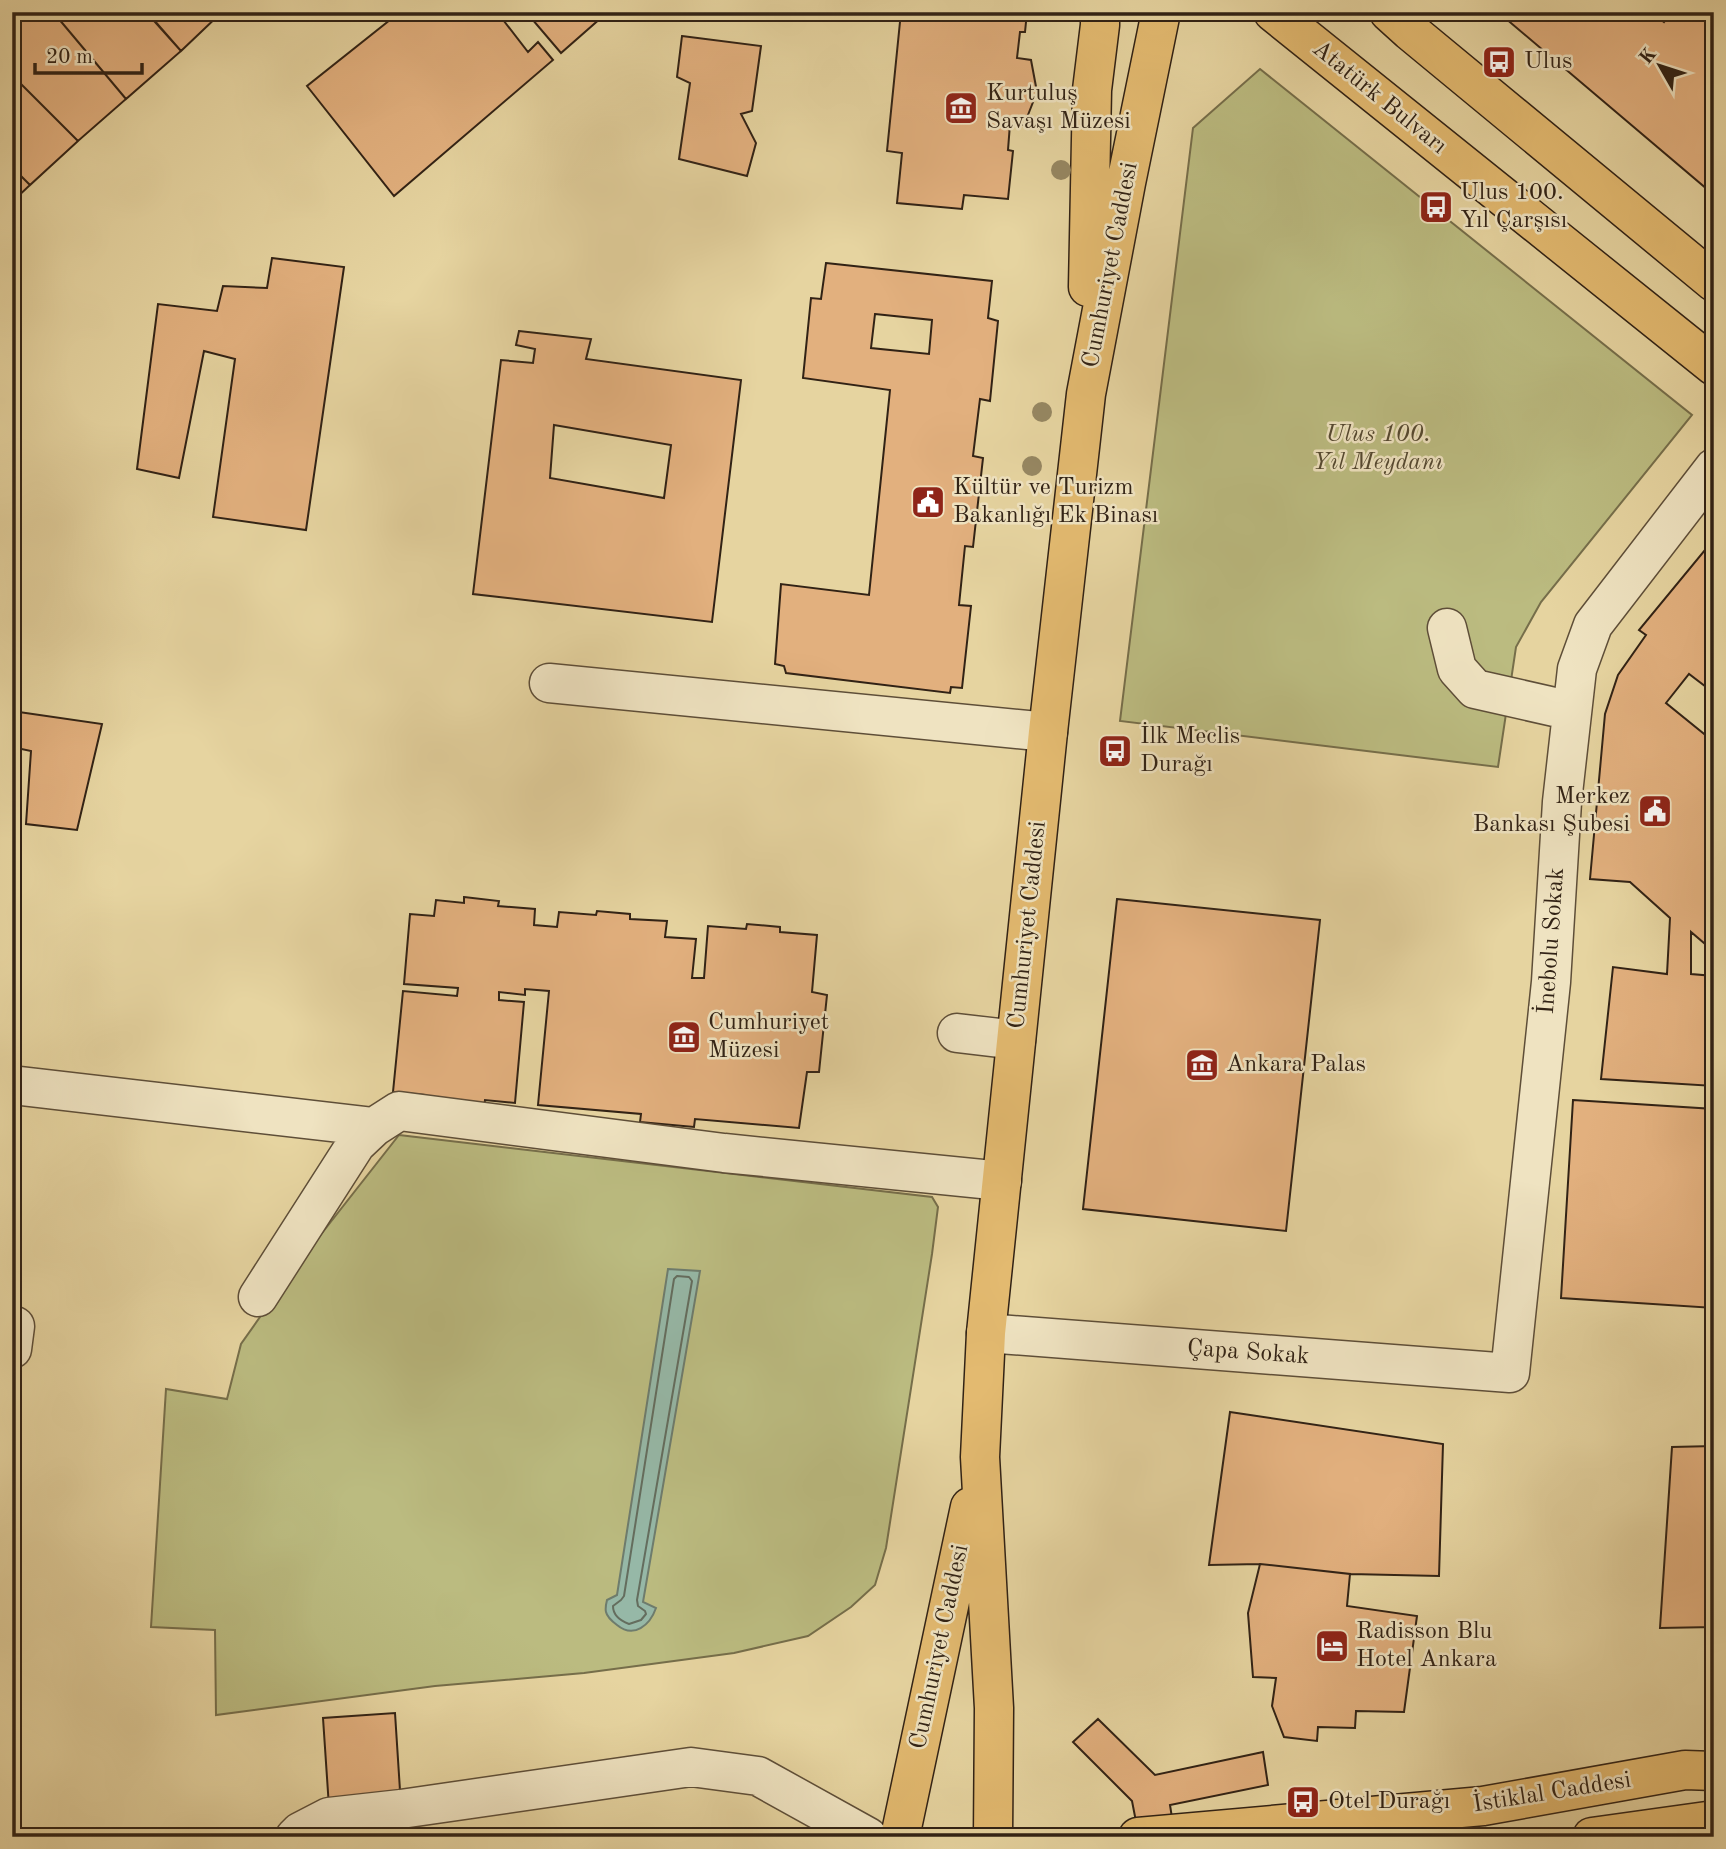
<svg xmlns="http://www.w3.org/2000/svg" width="1726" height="1849" font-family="'Old Standard TT',serif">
<rect width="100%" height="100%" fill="#e6d4a0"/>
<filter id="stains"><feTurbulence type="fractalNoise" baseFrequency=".00286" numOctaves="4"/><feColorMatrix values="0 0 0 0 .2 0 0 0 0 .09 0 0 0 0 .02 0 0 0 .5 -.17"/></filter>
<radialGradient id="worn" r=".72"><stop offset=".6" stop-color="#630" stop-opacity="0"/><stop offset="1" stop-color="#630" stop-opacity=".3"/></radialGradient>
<path fill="#bbbb80" stroke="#766e4a" stroke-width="2" d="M1260,69L1692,415L1541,602L1516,647L1498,767L1120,721L1193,128Z
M399,1135L932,1197L938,1207L932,1254L886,1548L875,1585L851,1607L808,1636L734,1653L584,1673L435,1686L216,1715L215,1630L151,1627L166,1389L227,1399L241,1344L293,1270Z"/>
<path fill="#96b8a7" stroke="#6e7c6d" stroke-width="2" d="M668,1269L700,1271L643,1602L656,1608C650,1625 634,1639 617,1625C613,1622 607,1617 606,1612C605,1608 606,1604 607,1600L617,1595Z"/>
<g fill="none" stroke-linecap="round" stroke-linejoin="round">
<path stroke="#646d5e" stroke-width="2" d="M677,1276L689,1277L692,1281L637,1600L638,1606L645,1611L646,1614L641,1620L629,1624C621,1621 613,1615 613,1606L621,1600L624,1596L674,1279Z"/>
</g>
<path fill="#e2b07e" stroke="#312215" stroke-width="2" fill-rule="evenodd" d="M14,12H53L126,99L78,141L12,75V14Z
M53,12H147L181,51L126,99Z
M146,12H222L181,51Z
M400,12H497L528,52L538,42L553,60L394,196L307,86Z
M526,12H602V17L561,53Z
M901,12H1027L1025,32H1020L1017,58L1031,60L1037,92L1024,125L1010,124L1008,150L1013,151L1008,199L964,195L962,209L897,203L902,153L887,151Z
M1498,12H1651L1664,22L1672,12H1714V195Z
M682,36L761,46L752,111L741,114L756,143L747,176L679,159L690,83L677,77Z
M12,75L78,141L30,185L12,167Z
M12,167L30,185L12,202Z
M272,258L344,267L306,530L213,517L235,359L204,351L179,478L137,469L158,304L217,311L223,286L267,288Z
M826,263L992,281L988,318L998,321L990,401L980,399L973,456L983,458L973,547L965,546L959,605L971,606L962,688L951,687L950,693L786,673L784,666L775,664L781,584L869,595L890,390L803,378L811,298L821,299ZM875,314L932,320L929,354L871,348Z
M519,331L591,339L586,359L741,380L712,622L473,594L501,360L533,363L535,349L516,345ZM554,425L671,445L664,498L550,478Z
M1714,539V693L1689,674L1666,703L1714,742V945L1711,949L1691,932V974L1714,976V1086L1601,1079L1613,967L1667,974L1670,918L1630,882L1590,879L1605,714L1618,675L1646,635L1639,630Z
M12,711L102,724L77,830L26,824L31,751L12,747Z
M464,897L499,901L498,906L535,909L534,925L557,927L559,912L596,915L597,911L630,914V919L667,921L665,937L696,939L692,978H704L708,926L746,929L747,924L780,927V932L817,935L812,992L827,995L819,1072H807L799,1128L695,1119L694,1127L640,1122L641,1114L538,1105L549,991L525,989V995L499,992V1000L524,1002L515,1103L485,1100L484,1108L423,1103L424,1095L393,1092L403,991L457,996L458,988L404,984L410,914L434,916L436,900L464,903Z
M1117,899L1320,920L1286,1231L1083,1209Z
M1573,1100L1714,1109V1308L1561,1298Z
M1230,1412L1443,1444L1439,1576L1350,1574L1260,1564L1209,1565Z
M1714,1446V1627L1660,1628L1672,1447Z
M1260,1564L1350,1574L1347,1606L1417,1616L1404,1712L1356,1711L1355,1728L1318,1727L1317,1741L1284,1737L1272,1706L1276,1678L1253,1677L1248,1613Z
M395,1713L403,1837H331L323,1718Z
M1098,1719L1155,1775L1263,1752L1268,1785L1170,1805L1175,1837H1139L1132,1801L1073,1742Z"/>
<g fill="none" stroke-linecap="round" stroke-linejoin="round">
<g stroke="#5e4e38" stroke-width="41">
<path id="minor" d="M1447,628L1457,669L1475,689L1572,711
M549,683L1048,732
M957,1033L1016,1040
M12,1085L374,1127
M258,1297L356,1144L374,1127L399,1111L724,1153L1002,1181
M12,1326H15L12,1349
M986,1333L1510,1373L1551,982L1562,802L1577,669L1593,625L1714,468
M295,1837L300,1832L329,1817L401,1809L691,1767L758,1776L868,1837"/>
</g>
<g stroke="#312215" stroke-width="41">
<path id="major" d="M1273,12L1714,366
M1389,12L1410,31L1714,282
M1088,287L1092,90L1100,25V12
M900,1837L970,1507
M993,1837L994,1708L980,1457L986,1333L1048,732L1086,394L1126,183L1161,12
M1138,1837L1483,1806L1685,1770L1714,1771
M1592,1837L1714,1820"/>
</g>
<use href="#minor" stroke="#efe3c1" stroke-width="38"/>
<use href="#major" stroke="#e3ba70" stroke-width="38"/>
</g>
<g fill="#968762">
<circle cx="1061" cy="170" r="10"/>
<circle cx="1042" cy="412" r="10"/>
<circle cx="1032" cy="466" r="10"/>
</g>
<defs>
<g id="bus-square" transform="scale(1.75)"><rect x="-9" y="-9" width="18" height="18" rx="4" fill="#8f2418" stroke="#efe3c1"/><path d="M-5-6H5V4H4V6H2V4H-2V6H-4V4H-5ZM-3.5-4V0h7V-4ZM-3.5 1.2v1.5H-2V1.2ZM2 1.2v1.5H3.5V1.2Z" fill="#fff"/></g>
<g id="museum-square" transform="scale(1.75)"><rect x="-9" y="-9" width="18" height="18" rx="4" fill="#8f2418" stroke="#efe3c1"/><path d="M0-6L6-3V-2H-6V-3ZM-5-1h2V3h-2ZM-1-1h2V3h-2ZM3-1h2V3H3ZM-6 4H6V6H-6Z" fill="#fff"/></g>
<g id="civic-square" transform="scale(1.75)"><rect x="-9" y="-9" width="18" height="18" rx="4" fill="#8f2418" stroke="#efe3c1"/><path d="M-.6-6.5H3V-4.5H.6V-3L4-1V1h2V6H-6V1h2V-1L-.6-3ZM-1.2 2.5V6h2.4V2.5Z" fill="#fff"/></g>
<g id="hotel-square" transform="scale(1.75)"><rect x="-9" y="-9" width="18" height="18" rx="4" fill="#8f2418" stroke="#efe3c1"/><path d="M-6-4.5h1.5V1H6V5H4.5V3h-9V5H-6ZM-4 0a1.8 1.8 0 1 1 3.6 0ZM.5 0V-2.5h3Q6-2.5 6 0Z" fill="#fff"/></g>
</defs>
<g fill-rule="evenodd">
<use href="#bus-square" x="1499" y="62"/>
<use href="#museum-square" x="961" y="108"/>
<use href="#bus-square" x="1436" y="207"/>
<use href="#civic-square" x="928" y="502"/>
<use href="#bus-square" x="1115" y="751"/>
<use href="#civic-square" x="1655" y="811"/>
<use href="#museum-square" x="684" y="1037"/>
<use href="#museum-square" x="1202" y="1065"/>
<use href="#hotel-square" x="1332" y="1646"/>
<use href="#bus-square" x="1303" y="1802"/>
</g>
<g text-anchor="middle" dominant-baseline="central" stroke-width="5" stroke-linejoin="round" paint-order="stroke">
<g font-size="24" fill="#312215" stroke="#efe3c1" text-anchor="start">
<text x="1524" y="62">Ulus</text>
<text x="986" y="94">Kurtuluş<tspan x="986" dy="28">Savaşı Müzesi</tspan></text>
<text x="1460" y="193">Ulus 100.<tspan x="1460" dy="28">Yıl Çarşısı</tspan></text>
<text x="953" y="488">Kültür ve Turizm<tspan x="953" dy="28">Bakanlığı Ek Binası</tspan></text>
<text x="1140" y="737">İlk Meclis<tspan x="1140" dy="28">Durağı</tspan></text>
<text x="1630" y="797" text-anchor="end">Merkez<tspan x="1630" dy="28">Bankası Şubesi</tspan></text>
<text x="708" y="1023">Cumhuriyet<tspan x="708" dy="28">Müzesi</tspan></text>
<text x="1226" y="1065">Ankara Palas</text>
<text x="1356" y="1632">Radisson Blu<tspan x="1356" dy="28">Hotel Ankara</tspan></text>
<text x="1328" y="1802">Otel Durağı</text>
</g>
<g font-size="24" fill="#312215" stroke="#efe3c1">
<text transform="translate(1379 98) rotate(39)">Atatürk Bulvarı</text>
<text transform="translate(1111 265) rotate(-79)">Cumhuriyet Caddesi</text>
<text transform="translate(1028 925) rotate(-84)">Cumhuriyet Caddesi</text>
<text transform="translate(1552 941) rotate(-86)">İnebolu Sokak</text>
<text transform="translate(1248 1353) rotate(4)">Çapa Sokak</text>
<text transform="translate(940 1647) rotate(-78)">Cumhuriyet Caddesi</text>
<text transform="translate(1552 1793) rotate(-9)">İstiklal Caddesi</text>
</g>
<g font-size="24" font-style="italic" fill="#544830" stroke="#efe3c1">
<text x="1378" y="435">Ulus 100.<tspan x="1378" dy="28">Yıl Meydanı</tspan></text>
</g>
</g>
<rect width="1726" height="1849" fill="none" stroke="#e6d4a0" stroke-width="42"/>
<rect x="14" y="14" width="1698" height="1821" fill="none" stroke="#312215" stroke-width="3.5"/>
<rect x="21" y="21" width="1684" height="1807" fill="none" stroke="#312215" stroke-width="2"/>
<g transform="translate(1660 66) rotate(309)" stroke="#efe3c1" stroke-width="5" paint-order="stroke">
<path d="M0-5L12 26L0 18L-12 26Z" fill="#312215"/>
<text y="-10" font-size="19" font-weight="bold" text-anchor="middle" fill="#312215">K</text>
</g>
<path d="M35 63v10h107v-10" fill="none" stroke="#312215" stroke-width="3.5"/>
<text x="46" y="63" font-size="21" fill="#312215" stroke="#efe3c1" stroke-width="5" paint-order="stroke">20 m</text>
<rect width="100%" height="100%" filter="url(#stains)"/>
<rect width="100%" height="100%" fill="url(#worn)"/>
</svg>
